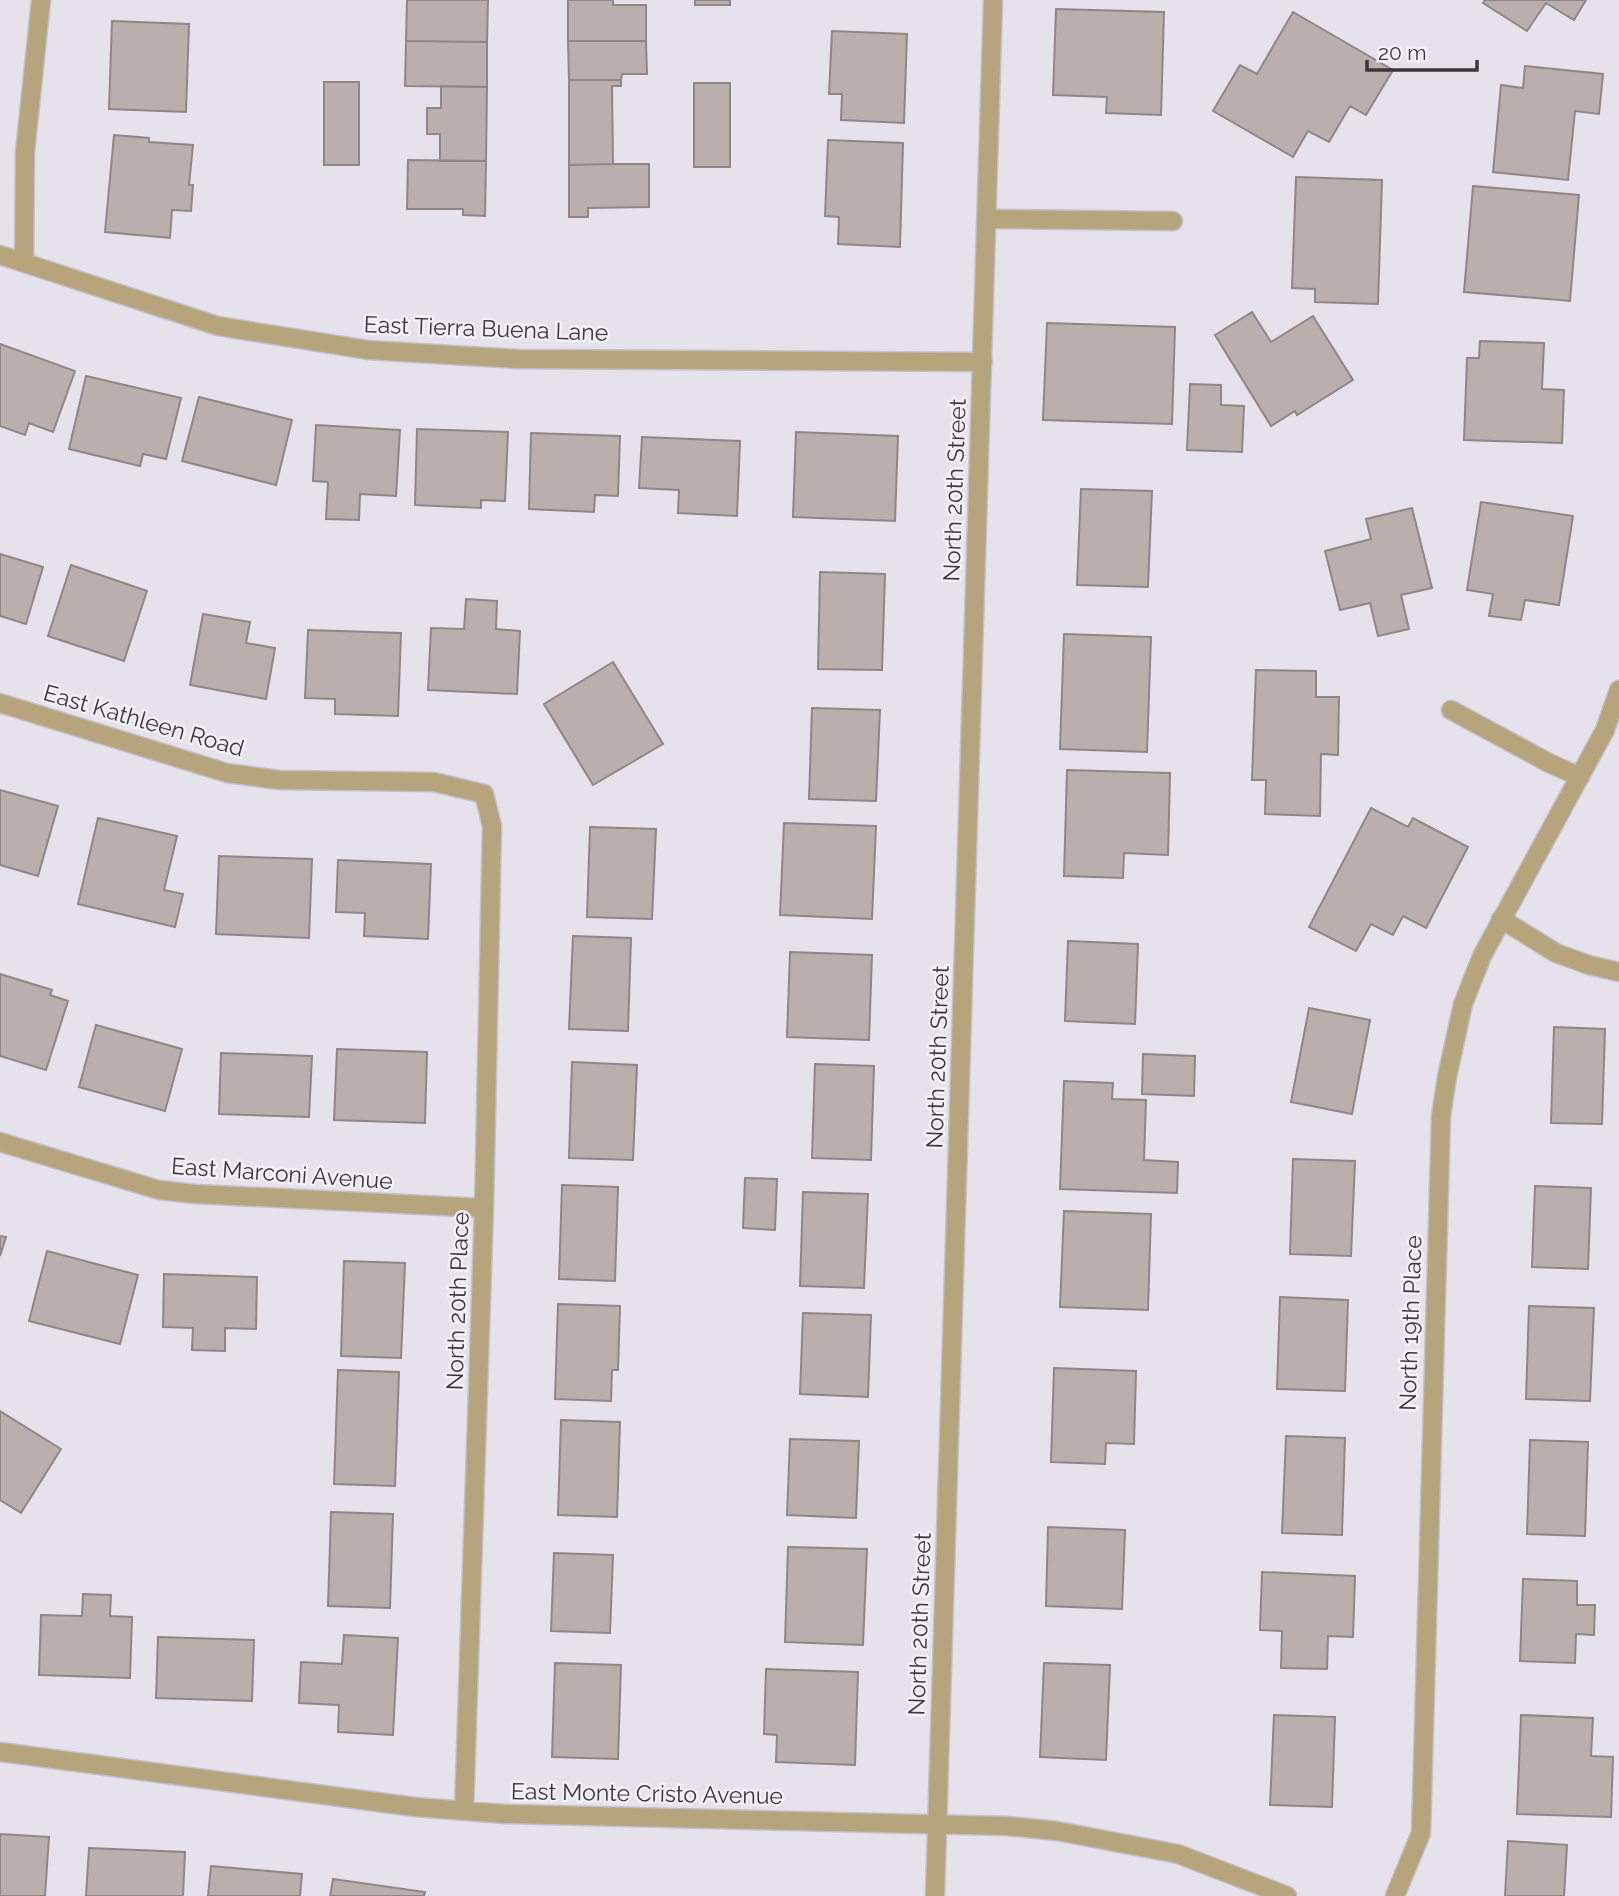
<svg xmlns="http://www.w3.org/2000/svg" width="1619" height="1896" font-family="Raleway,sans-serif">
<rect width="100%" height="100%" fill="#e6e2eb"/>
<path fill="#b9afad" stroke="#908685" stroke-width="2" d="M407,0H488L487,42L406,41Z
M568,0H613V5H646V41H568Z
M695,0H730V5H695Z
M1485,0H1586L1574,20L1546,3L1527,31L1483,3Z
M1056,9L1164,12L1161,115L1106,113L1107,97L1053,95Z
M1293,12L1393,70L1366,115L1350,106L1329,142L1308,131L1293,157L1213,111L1240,65L1257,74Z
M112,21L189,24L186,112L109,109Z
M832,31L907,34L904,123L841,120L842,94H829Z
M406,41L487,42V87L405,86Z
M568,41H646L647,74H622L621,80H569Z
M1525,66L1603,74L1599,114L1575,111L1568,180L1493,172L1501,85L1523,88Z
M569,80H621V86H612L613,164L569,165Z
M324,82H359V165H324Z
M694,83H730V167H694Z
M441,86L487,87L486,161H440V134H427V108H441Z
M114,135L149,138V142L193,145L189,185H193L191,211L172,210L170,238L105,232Z
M828,140L903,143L900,247L838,244L839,217L825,216Z
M408,160L486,161L485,216L463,215V209H407Z
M613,164H649V207L588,208V217H569V165Z
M1296,177L1382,180L1378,304L1315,302V289L1292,288Z
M1473,186L1579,195L1570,301L1464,292Z
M1252,312L1271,342L1313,316L1353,380L1297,415L1295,411L1271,426L1215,335Z
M1047,323L1175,327L1172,424L1043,420Z
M1480,341L1544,343L1542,389L1564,390L1562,443L1464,440L1467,358H1479Z
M0,344L75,371L53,432L29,423L25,435L0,426Z
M86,376L181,398L166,459L143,454L140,466L69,449Z
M1190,384L1221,385V405L1244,406L1242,452L1187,450Z
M199,397L292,420L276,485L182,461Z
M316,425L400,430L396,496L360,494L359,520L326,519L328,482L313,481Z
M417,429L508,432L505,501L481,500V508L415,505Z
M796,432L898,436L895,521L793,517Z
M531,433L620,436L618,496L595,495L594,512L529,509Z
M642,437L740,441L737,516L678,513L679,490L639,488Z
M1081,489L1152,491L1148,587L1077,585Z
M1481,502L1573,516L1559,605L1525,600L1521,620L1489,616L1493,594L1467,590Z
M1412,508L1432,588L1401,595L1409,629L1378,636L1370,603L1340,610L1325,551L1371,539L1366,519Z
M0,554L43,567L26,624L0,616Z
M71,565L147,591L124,661L48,636Z
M820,572L885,574L882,670L818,669Z
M466,599L497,601L496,629L520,631L517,694L428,690L431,628L464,629Z
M203,614L250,622L246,643L275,648L266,699L190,685Z
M308,630L401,633L398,716L335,714V699L305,698Z
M1064,634L1151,637L1147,752L1060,749Z
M613,662L663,744L593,785L544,704Z
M1256,670L1316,671V697H1339L1338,755L1321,754L1320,816L1265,814L1266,780H1252Z
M812,708L880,710L876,801L809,799Z
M1067,770L1170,773L1168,855L1124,853L1123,878L1064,876Z
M0,790L58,806L38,876L0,865Z
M1371,808L1408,827L1413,818L1468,847L1426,928L1403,916L1393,935L1371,924L1356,951L1309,927Z
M98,818L177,836L164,890L183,894L175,927L78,904Z
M784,823L876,826L872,919L780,915Z
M590,827L656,829L652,919L587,917Z
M219,856L312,859L309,938L216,934Z
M338,860L431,864L428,939L364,936L365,913L336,912Z
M573,936L631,938L628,1031L569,1029Z
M1068,941L1138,944L1135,1024L1065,1021Z
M790,952L872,955L869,1040L787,1037Z
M0,974L52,990L50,995L68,1001L46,1070L0,1056Z
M1309,1008L1370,1020L1352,1114L1291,1102Z
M96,1025L182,1049L165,1111L79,1087Z
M1554,1027L1605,1029L1602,1124L1551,1123Z
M337,1049L427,1052L425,1123L334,1120Z
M221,1053L312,1056L309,1117L219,1114Z
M1143,1054L1195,1056L1194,1096L1142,1094Z
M572,1062L637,1065L633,1160L569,1158Z
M815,1064L874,1066L871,1160L812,1158Z
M1064,1081L1113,1083L1112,1099L1146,1100L1144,1160L1178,1162L1177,1193L1060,1189Z
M1293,1159L1355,1161L1351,1256L1290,1254Z
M745,1178L777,1179L775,1230L743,1228Z
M562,1185L618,1187L615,1281L559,1279Z
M1535,1186L1591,1188L1588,1269L1532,1267Z
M803,1192L868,1194L864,1288L800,1286Z
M1064,1211L1151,1214L1148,1310L1060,1307Z
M0,1236L6,1237L0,1256Z
M47,1251L138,1275L120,1344L29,1321Z
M344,1261L405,1263L401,1358L341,1356Z
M164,1274L257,1277L256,1329L225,1328V1351L192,1350L193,1328L163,1327Z
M1280,1297L1348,1300L1345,1391L1277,1389Z
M558,1304L620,1306L618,1370H612L611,1401L555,1399Z
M1529,1306L1594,1308L1590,1401L1526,1399Z
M803,1313L871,1315L868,1397L800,1394Z
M1054,1368L1136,1371L1134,1444L1106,1443L1105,1464L1051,1462Z
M338,1370L399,1372L395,1486L334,1484Z
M0,1411L61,1449L21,1513L0,1500Z
M561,1420L620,1422L617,1517L558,1515Z
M1286,1436L1345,1438L1342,1535L1282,1533Z
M790,1439L859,1441L856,1518L787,1515Z
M1530,1440L1588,1442L1585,1536L1527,1534Z
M331,1512L393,1514L390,1608L328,1606Z
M1048,1527L1125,1530L1122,1609L1046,1606Z
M788,1547L867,1549L863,1645L785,1642Z
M554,1553L613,1555L610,1633L551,1631Z
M1262,1572L1355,1576L1353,1637L1328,1636L1327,1669L1281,1668L1282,1631L1260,1630Z
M1523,1579L1577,1581V1605H1595L1594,1635L1576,1634L1575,1663L1520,1661Z
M83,1594L111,1595L110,1616L132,1617L130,1678L39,1675L41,1615L82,1616Z
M344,1635L398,1638L393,1735L338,1732L339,1705L299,1703L301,1662L342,1664Z
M158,1637L254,1640L252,1701L156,1698Z
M555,1663L621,1665L618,1759L552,1757Z
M1044,1663L1110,1665L1106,1760L1040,1757Z
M766,1669L858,1672L855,1765L776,1762L777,1735L764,1734Z
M1274,1715L1335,1717L1332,1807L1270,1805Z
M1521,1715L1593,1718L1591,1756L1613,1757L1611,1817L1517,1814Z
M0,1834L49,1837L45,1896H0Z
M1508,1841L1567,1845L1564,1896H1505Z
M89,1848L185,1852L183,1896H86Z
M211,1866L302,1874L300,1896H208Z
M333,1879L425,1892L424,1896H330Z"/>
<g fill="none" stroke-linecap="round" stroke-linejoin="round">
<g stroke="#c4c0c8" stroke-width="21">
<path id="minor" d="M987,219L1173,221
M0,255L218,326L368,350L517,359L983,362
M24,262L25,152L41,0
M0,703L227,773L279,780L434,782L484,794L492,826L484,1208L464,1811
M1451,710L1549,763L1580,777
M1501,919L1556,953L1589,965L1619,972
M0,1142L159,1190L195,1194L484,1208
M0,1752L415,1807L505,1814L1007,1826L1057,1831L1178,1854L1287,1896
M1395,1896L1421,1833L1441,1116L1447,1077L1463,1004L1482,956L1605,730L1619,690"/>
</g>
<g stroke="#c4c0c8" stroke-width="21">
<path id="tertiary" d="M935,1896L993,0"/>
</g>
<use href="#minor" stroke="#b6a47d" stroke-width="18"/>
<use href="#tertiary" stroke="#b6a47d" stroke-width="18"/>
</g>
<g text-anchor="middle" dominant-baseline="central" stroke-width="5" stroke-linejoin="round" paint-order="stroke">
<g font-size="23" fill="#3a383c" stroke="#f3f0f8">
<text transform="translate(486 328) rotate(2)">East Tierra Buena Lane</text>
<text transform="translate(954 490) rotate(-88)">North 20th Street</text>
<text transform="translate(144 720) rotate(16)">East Kathleen Road</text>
<text transform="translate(937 1057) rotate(-88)">North 20th Street</text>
<text transform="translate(282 1173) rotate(4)">East Marconi Avenue</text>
<text transform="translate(457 1301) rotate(-88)">North 20th Place</text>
<text transform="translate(1410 1323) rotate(-88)">North 19th Place</text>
<text transform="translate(919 1624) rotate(-88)">North 20th Street</text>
<text transform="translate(647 1793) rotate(1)">East Monte Cristo Avenue</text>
</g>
</g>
<path d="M1367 60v10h110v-10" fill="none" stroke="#3a383c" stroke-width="3.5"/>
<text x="1378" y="60" font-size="21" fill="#3a383c" stroke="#f3f0f8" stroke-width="5" paint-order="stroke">20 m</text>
</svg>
